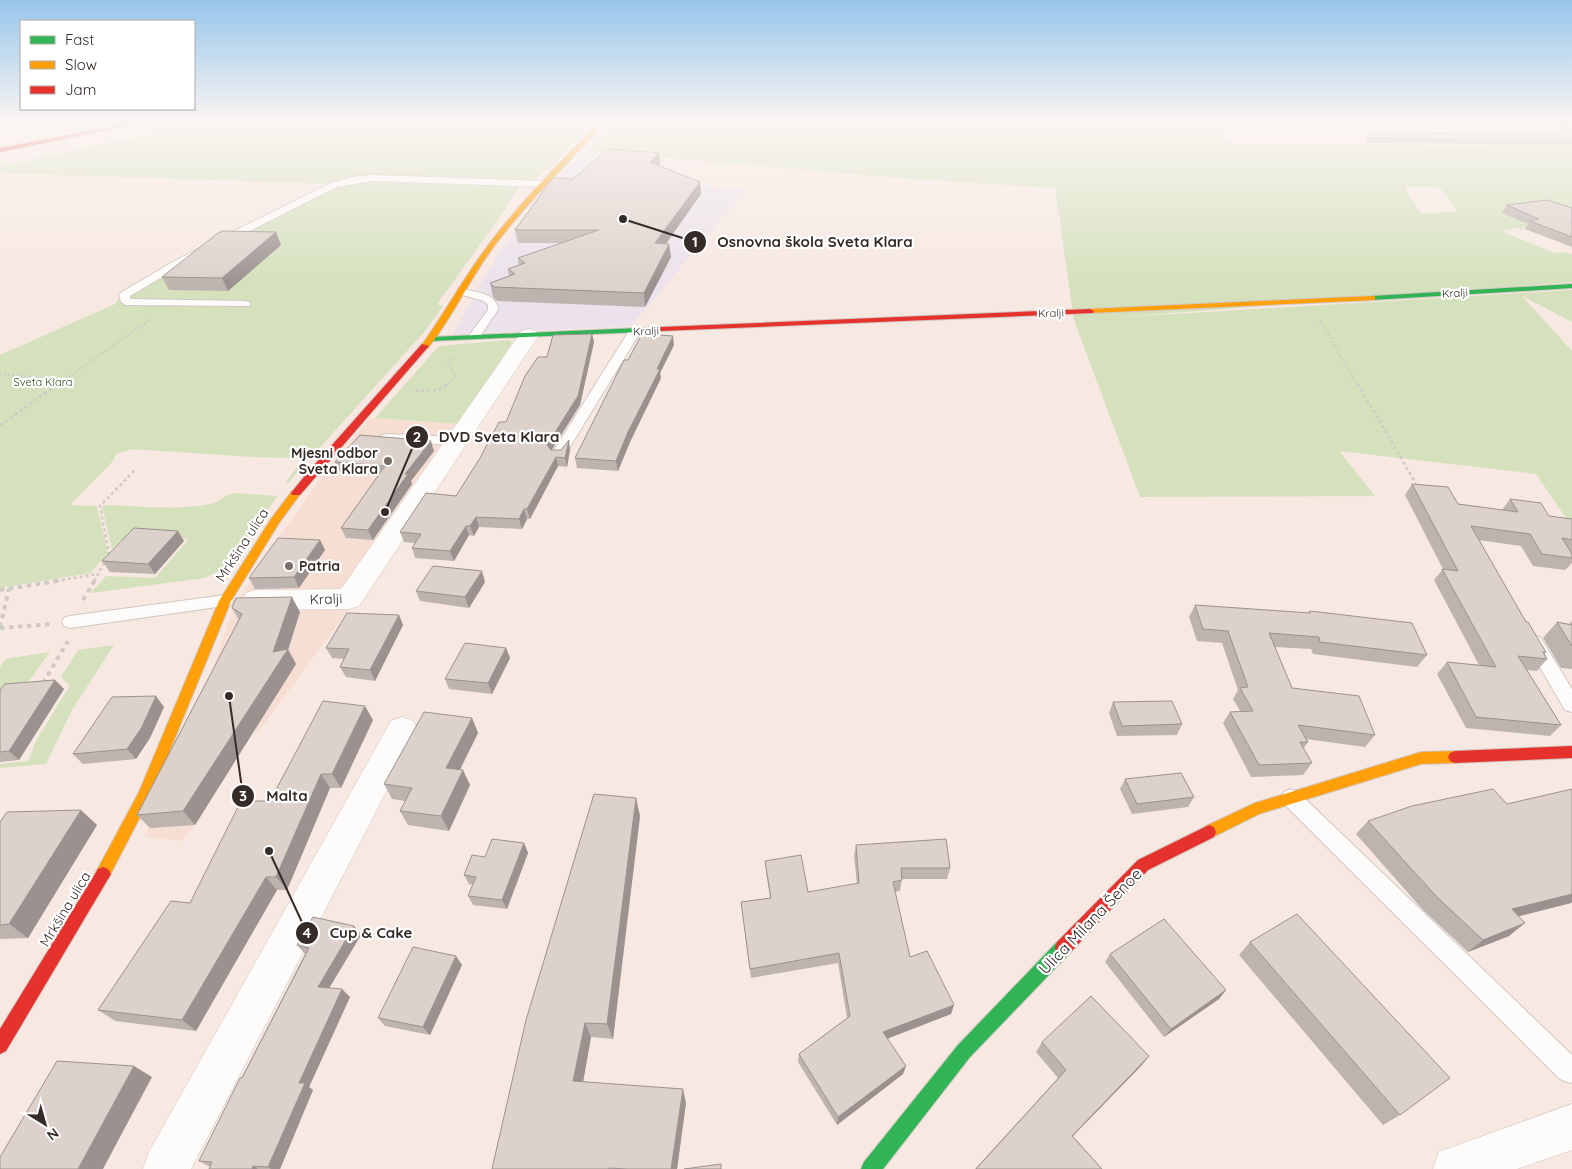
<svg xmlns="http://www.w3.org/2000/svg" width="1572" height="1169" font-family="Quicksand,sans-serif">
<rect width="100%" height="100%" fill="#f7e8e1"/>
<path fill="#f7ded3" d="M370,418L460,424L349,609L259,731L254,730L195,825L182,841L144,837L194,725L233,608L277,540L327,469Z"/>
<path fill="#ebe2eb" d="M583,152L666,160L646,179L746,190L631,326L452,335L501,249L571,163Z"/>
<path fill="#d4e1bc" fill-rule="evenodd" d="M202,122H591L558,160L531,182L347,178L334,182L359,181L520,186L498,220L437,304L443,306L425,331L288,483H285L304,458L253,457L132,449L116,454L113,461L70,505L97,506L108,554L90,573L0,588V355L115,304L126,289L219,238L330,184L0,173V167Z
M616,122H797L914,131L918,122H1207L1234,144L1572,146V214L1539,224L1501,231L1555,253L1563,252L1572,254V282L1108,318L1572,290V322L1522,296L1572,351V527L1536,474L1339,451L1375,496L1140,497L1074,320L1055,188L898,178L587,151ZM1404,187H1439L1458,212L1421,213Z
M509,340L512,343L460,424L375,418L439,346Z
M235,493L278,496L222,570L204,578L91,593L106,576L155,578L189,539L134,534L120,541L112,549L102,507L104,505C138,506 181,511 214,503C222,500 224,495 235,493Z
M114,645L72,710L46,764L0,768V764L28,761L37,739L70,686L61,677L78,650Z
M50,652L29,681L8,692L0,704V668L5,659Z"/>
<g fill="none" stroke-linecap="round" stroke-linejoin="round">
<g stroke="#d2c7c2" stroke-width="2">
<path id="lane" d="M372,175L542,181L546,184L542,187L372,181L337,187L184,264L130,296V299L245,301L249,302L250,304L249,306L126,305L121,302L119,295L120,293L176,260L331,183L353,177Z
M463,289C476,292 498,294 498,310L478,339H470L468,337L488,310V305L484,301L459,294L458,292L459,290Z
M635,328L641,331L565,455L563,458H553L551,455L629,331Z
M387,434L457,437L464,441L457,445L382,441L380,438L382,435Z
M225,595L231,597L233,601L231,605L70,628L64,626L62,622L64,618L70,616Z
M1534,636L1540,637L1572,689V712L1565,710L1525,642L1528,637Z
M1291,789L1298,792L1572,1055V1082L1569,1083L1560,1079L1284,804L1281,798L1284,792Z"/>
</g>
<g stroke="#d2c7c2" stroke-width="1">
<path id="street" d="M1299,128L1559,129L1565,133L1559,137L1295,135L1293,132Z
M529,329L536,331L539,335L359,606L349,609L256,610L246,607L242,600L246,593L256,590L341,589L522,331Z
M402,717L413,721L418,730L191,1169H143L149,1152L391,721Z
M1572,1104V1150L1517,1169H1433L1439,1152L1444,1150Z"/>
</g>
<g stroke="#d2c7c2" stroke-width="2">
<path id="fast" d="M1572,284V288L1372,300L1368,298L1372,296Z
M661,327L665,329L664,331L431,341L427,339L431,337Z
M1063,940L1069,942L1071,948L1069,954L970,1057L883,1169H861L864,1162L958,1045L1057,942Z"/>
</g>
<g stroke="#d2c7c2" stroke-width="2">
<path id="slow" d="M600,122H605C568,164 528,201 495,245C473,274 458,306 437,336L428,348H422L421,346C445,313 464,277 489,244C522,200 561,161 600,122Z
M1372,296H1375V300L1090,313L1086,311L1090,309Z
M296,490L301,493L279,523L231,601L152,794L108,879L103,881L98,879L95,874L139,792L219,601L271,519L292,491Z
M1455,751L1460,753L1462,757L1460,761L1455,763L1421,764L1259,814L1209,839L1204,837L1202,832L1204,827L1255,803L1421,752Z"/>
</g>
<g stroke="#d2c7c2" stroke-width="2">
<path id="jam" d="M137,122H146L0,152V148Z
M1090,309L1094,311L1093,313L661,331L657,329L661,327Z
M422,344L429,346L300,495H292L291,493L308,472Z
M1572,746V758L1455,763L1450,761L1448,757L1450,753L1455,751Z
M1209,825L1214,827L1216,832L1214,837L1148,870L1069,954L1063,956L1057,954L1055,948L1057,942L1138,860Z
M103,867L108,869L111,874L108,879L6,1051L0,1054V1029L98,869Z"/>
</g>
<path stroke="#d0cac7" stroke-width="2" stroke-dasharray="2 2" stroke-linecap="butt" d="M0,128L35,122
M1520,229L1529,227
M1320,320L1358,386
M0,374L63,380
M56,386L151,319
M446,386L455,376L448,362L452,357"/>
<path stroke="#d0cac7" stroke-width="2.5" stroke-dasharray="3 3" stroke-linecap="butt" d="M1358,384L1416,484
M415,391L438,390L448,384
M0,425L58,384
M109,555L100,506L136,469
M56,581L98,574
M94,581L106,560"/>
<path stroke="#d0cac7" stroke-width="4" stroke-dasharray="4.5 4.5" stroke-linecap="butt" d="M0,590L63,580
M83,600L95,580
M0,627L9,589
M0,628L52,624
M43,683L68,641"/>
<use href="#lane" fill="#fefcfa" fill-rule="evenodd"/>
<use href="#street" fill="#fefcfa" fill-rule="evenodd"/>
<use href="#fast" fill="#30b455" fill-rule="evenodd"/>
<use href="#slow" fill="#ff9f0a" fill-rule="evenodd"/>
<use href="#jam" fill="#e5322d" fill-rule="evenodd"/>
</g>
<path fill="#beb4af" d="M1367,122H1572V145L1366,143V137L1368,133L1562,134L1565,131L1559,127L1366,126Z
M659,153L660,165H659L700,182L701,194L666,244H669L671,257L645,307L497,301L493,297L490,283L509,276L508,269L519,265L518,258L561,243H518L515,230L573,179Z
M1507,205L1572,208V247L1525,229L1528,224L1502,213Z
M276,232L281,245L228,291L169,290L162,277Z
M592,334L594,342L580,405L552,450H570L567,467L558,466L530,519H527L522,529L479,527L474,536L469,535L454,561L415,558L412,548L415,543L404,542L400,532L456,496L506,422L547,357Z
M674,345L660,373L661,378L630,442L618,471L577,468L575,458L628,360Z
M434,451L411,481L412,484L373,540L346,538L341,528L379,476L340,472L335,462Z
M1412,484L1458,504L1502,510L1510,499L1549,516L1572,519V553L1571,552L1572,554V563L1565,570L1533,566L1521,546L1478,540L1526,622L1546,652L1545,654L1547,659L1537,671L1527,670L1561,725L1550,736L1466,728L1437,674L1447,662L1479,665L1434,580L1443,569L1405,495Z
M320,540L325,550L299,588L255,589L249,578Z
M184,541L155,574L110,572L102,561Z
M485,582L469,608L420,601L416,591Z
M1195,605L1308,613L1310,611L1427,655L1417,667L1313,654L1311,649L1275,647L1292,688L1375,735L1365,747L1306,739L1308,742L1303,749L1312,763L1303,775L1251,777L1223,723L1230,712L1240,711L1233,699L1238,690L1222,643L1197,641L1189,617Z
M232,608L300,612L288,649L296,664L195,825L150,828L137,815L239,620Z
M399,615L403,625L375,681L346,677L340,667L344,659L332,658L326,648Z
M1572,621V669L1561,668L1543,638L1557,622L1569,624Z
M506,648L510,658L492,694L449,689L445,679Z
M55,680L64,689L19,760L0,762V690Z
M1113,702L1182,724L1177,735L1117,736L1109,713Z
M164,707L150,738L136,759L83,764L73,754Z
M472,718L478,733L460,770L470,785L449,831L408,825L400,811L405,801L392,799L384,784Z
M373,720L341,788H330L287,890H277L196,1031L115,1021L98,1010L190,903L270,801Z
M1125,779L1194,797L1188,807L1132,814L1120,789Z
M640,816L613,1039L591,1037L583,1081L686,1103L677,1169H492Z
M1368,821L1571,903L1518,916L1509,936L1468,952L1423,910L1356,834Z
M0,822L97,825L28,938L0,939Z
M524,843L528,853L507,909L473,905L468,896L473,885L469,884L464,875L485,857Z
M856,845L950,868L947,879H902L900,891L895,892L910,957L954,1005L951,1014L887,1039L906,1066L903,1074L837,1125L798,1062L799,1054L847,1018L838,963L751,978L741,902L770,898L766,871L765,861L808,892L857,884L854,856Z
M361,935L329,988L350,997L309,1087L313,1090L280,1169H209L210,1167L199,1161L305,954L297,945Z
M1250,942L1400,1115L1383,1125L1239,955Z
M1110,954L1226,990L1219,999L1164,1037L1105,962Z
M462,965L430,1035L385,1026L378,1018Z
M1042,1042L1149,1056L1141,1066L1073,1136L1102,1169H975L1058,1078L1036,1052Z"/>
<path fill="#9b928f" d="M659,153L660,165L651,174L650,162Z
M700,182L701,194L657,256L655,243Z
M276,232L281,245L228,291L222,278Z
M669,244L671,257L645,307L644,293Z
M592,334L594,342L580,405L549,454L547,445Z
M673,336L674,345L660,373L661,378L630,442L618,471L616,461L628,432L657,369Z
M569,440L570,450L567,467L565,458Z
M431,441L434,451L411,481L412,484L373,540L368,530L405,474Z
M556,457L558,466L530,519L527,509Z
M524,509L527,519L522,529L519,519Z
M476,517L479,527L474,536L470,526Z
M466,526L469,535L454,561L450,551Z
M178,531L184,541L155,574L148,564Z
M320,540L325,550L299,588L294,577Z
M482,571L485,582L469,608L465,597Z
M292,597L300,612L288,650L296,664L195,825L183,811L273,652Z
M399,615L403,625L375,681L370,670Z
M506,648L510,658L492,694L488,683Z
M55,680L64,689L19,760L9,751Z
M156,696L164,707L150,738L136,759L127,749Z
M365,706L373,720L341,788L332,774Z
M472,718L478,733L453,783L446,768Z
M463,770L470,785L449,831L441,816Z
M321,774L330,788L287,890L276,877Z
M636,798L640,816L613,1039L607,1024Z
M81,810L97,825L28,938L9,924Z
M524,843L528,853L507,909L502,900Z
M266,877L277,890L196,1031L182,1020Z
M1572,894V902L1571,903L1496,922L1512,909Z
M1525,923L1509,936L1468,952L1483,940Z
M354,926L361,935L325,995L318,987Z
M456,956L462,965L430,1035L423,1027Z
M342,989L350,997L309,1087L313,1090L280,1169H271L268,1167L299,1083Z
M1226,990L1219,999L1164,1037L1171,1029Z
M954,1005L951,1014L881,1041L883,1032Z
M585,1023L591,1037L581,1094L573,1081Z
M1149,1056L1141,1066L1065,1144L1072,1136Z
M134,1066L152,1077L103,1169H78Z
M906,1066L903,1074L837,1125L838,1117Z
M683,1089L686,1103L677,1169H671Z
M253,1166L258,1169H252Z"/>
<path fill="#ddd1cc" stroke="#9b928f" d="M1368,122H1572V140L1368,138V133L1562,134L1570,128L1562,122Z
M608,149L659,153L650,162L700,182L655,243L669,244L644,293L494,287L490,283L515,274L508,269L525,263L518,258L599,230H515L553,178L573,179Z
M1547,200L1572,208V237L1530,221L1539,219L1507,205Z
M223,231L276,232L222,278L162,277L218,233Z
M592,334L578,396L547,445L551,450H561L569,440L565,458L556,457L527,509H524L519,519L476,517L470,526H466L450,551L412,548L421,534L400,532L426,493L456,496L480,458L499,422H506L525,376L538,357H547L553,335Z
M642,334L673,336L657,369H660L628,432L616,461L575,458L624,360H628Z
M360,435L431,441L405,474H408L368,530L341,528L385,466L335,462Z
M1412,484L1448,487L1458,504L1518,512L1510,499L1541,503L1549,516L1572,519V540L1562,538L1572,554V558L1542,554L1530,534L1471,526L1526,622H1528L1546,652H1543L1547,659L1518,656L1561,725L1476,717L1447,662L1496,667L1442,569L1458,571Z
M134,528L178,531L148,564L102,561Z
M278,538L320,540L294,577L249,578Z
M433,566L482,571L465,597L416,591Z
M292,597L273,652L288,649L183,811L137,815L242,614L232,608L236,598Z
M1195,605L1310,613V611L1412,623L1427,655L1320,642L1319,637L1269,633L1292,688L1359,696L1375,735L1298,725L1308,742H1300L1312,763L1259,765L1230,712L1253,711L1240,688L1248,687L1228,631L1203,629Z
M347,613L399,615L370,670L340,667L349,649L326,648Z
M1557,622L1572,625V646Z
M465,643L506,648L488,683L445,679Z
M55,680L9,751L0,752V690L5,684Z
M156,696L142,727L127,749L73,754L112,697Z
M323,701L365,706L332,774H321L276,877H266L182,1020L98,1010L171,901L190,903L241,801H270Z
M1172,701L1182,724L1122,726L1113,702Z
M424,712L472,718L446,768L463,770L441,816L400,811L412,788L384,784Z
M1181,773L1194,797L1137,804L1125,779Z
M1493,789L1507,804L1572,789V894L1512,909L1525,923L1483,940L1437,897L1368,821L1412,806Z
M594,794L636,798L607,1024L585,1023L573,1081L683,1089L671,1169H627L609,1168V1169H492L526,1020Z
M81,810L9,924L0,925V822L7,812Z
M492,839L524,843L502,900L468,896L476,877L464,875L472,855L485,857Z
M946,839L950,868H901L902,880L893,882L910,957L927,951L954,1005L883,1032L906,1066L838,1117L799,1054L850,1016L839,953L750,969L741,902L771,898L765,861L801,855L808,892L859,883L856,845Z
M1297,914L1450,1078L1400,1115L1250,942Z
M313,917L354,926L318,987L342,989L299,1083H305L268,1167L253,1166L252,1169H209L212,1162L199,1161L240,1078H242L309,948L297,945Z
M1164,919L1226,990L1171,1029L1110,954Z
M413,947L456,956L423,1027L378,1018Z
M1091,996L1149,1056L1072,1136L1102,1169H976L1066,1070L1042,1042Z
M57,1061L134,1066L78,1169H0V1157Z
M721,1164V1169H684Z"/>
<linearGradient id="sky" x2="0" y2="1"><stop stop-color="#97c6ec"/><stop offset="0.43" stop-color="#fbf5f2"/><stop offset="1" stop-color="#fbf5f2" stop-opacity="0"/></linearGradient>
<rect width="1572" height="285" fill="url(#sky)"/>
<g fill="#7a6e68" stroke="#fff" stroke-width="2">
<circle cx="388" cy="461" r="5"/>
<circle cx="289" cy="566" r="5"/>
</g>
<g text-anchor="middle" dominant-baseline="central" stroke-width="4.5" stroke-linejoin="round" paint-order="stroke">
<g font-size="11" fill="#362c27" stroke="#fff">
<text transform="translate(1455 293) rotate(-3)">Kralji</text>
<text transform="translate(1051 313) rotate(-2)">Kralji</text>
<text transform="translate(646 331) rotate(-2)">Kralji</text>
</g>
<g font-size="11" fill="#314c18" stroke="#fff">
<text x="43" y="382">Sveta Klara</text>
</g>
<g font-size="14" font-weight="bold" fill="#362c27" stroke="#fff" text-anchor="end">
<text x="378" y="453">Mjesni odbor<tspan x="378" dy="16">Sveta Klara</tspan></text>
<text x="299" y="566" text-anchor="start">Patria</text>
</g>
<g font-size="14" fill="#362c27" stroke="#fff">
<text transform="translate(242 545) rotate(-57)">Mrkšina ulica</text>
<text transform="translate(326 599) rotate(-2)">Kralji</text>
<text transform="translate(65 909) rotate(-59)">Mrkšina ulica</text>
</g>
<g font-size="16" fill="#362c27" stroke="#fff">
<text transform="translate(1090 921) rotate(-46)">Ulica Milana Šenoe</text>
</g>
</g>
<path fill="none" stroke="#362c27" stroke-width="2" d="M623 219L695 242M385 512L417 437M229 696L243 796M269 851L307 933"/>
<g fill="#362c27" stroke="#fff" stroke-width="2">
<circle cx="623" cy="219" r="5"/>
<circle cx="385" cy="512" r="5"/>
<circle cx="229" cy="696" r="5"/>
<circle cx="269" cy="851" r="5"/>
<circle cx="695" cy="242" r="12"/>
<circle cx="417" cy="437" r="12"/>
<circle cx="243" cy="796" r="12"/>
<circle cx="307" cy="933" r="12"/>
</g>
<g font-size="15" text-anchor="middle" font-weight="bold" fill="#fff">
<text x="695" y="247">1</text>
<text x="417" y="442">2</text>
<text x="243" y="801">3</text>
<text x="307" y="938">4</text>
</g>
<g font-size="15" text-anchor="middle" font-weight="bold" fill="#362c27" stroke="#fff" stroke-width="4.5" stroke-linejoin="round" paint-order="stroke">
<text x="815" y="247">Osnovna škola Sveta Klara</text>
<text x="499" y="442">DVD Sveta Klara</text>
<text x="287" y="801">Malta</text>
<text x="371" y="938">Cup &amp; Cake</text>
</g>
<rect x="20" y="20" width="175" height="90" fill="#ffffff" stroke="#afaba9"/>
<rect x="30" y="36" width="25" height="8" fill="#30b455" stroke="#afaba9"/>
<text x="65" y="45" font-size="15" fill="#362c27">Fast</text>
<rect x="30" y="61" width="25" height="8" fill="#ff9f0a" stroke="#afaba9"/>
<text x="65" y="70" font-size="15" fill="#362c27">Slow</text>
<rect x="30" y="86" width="25" height="8" fill="#e5322d" stroke="#afaba9"/>
<text x="65" y="95" font-size="15" fill="#362c27">Jam</text>
<g transform="translate(45 1124) rotate(143)" stroke="#ffffff" stroke-width="4" paint-order="stroke">
<path d="M0-4L9 19L0 12L-9 19Z" fill="#362c27"/>
<text y="-8" font-size="14" font-weight="bold" text-anchor="middle" fill="#362c27">N</text>
</g>
</svg>
